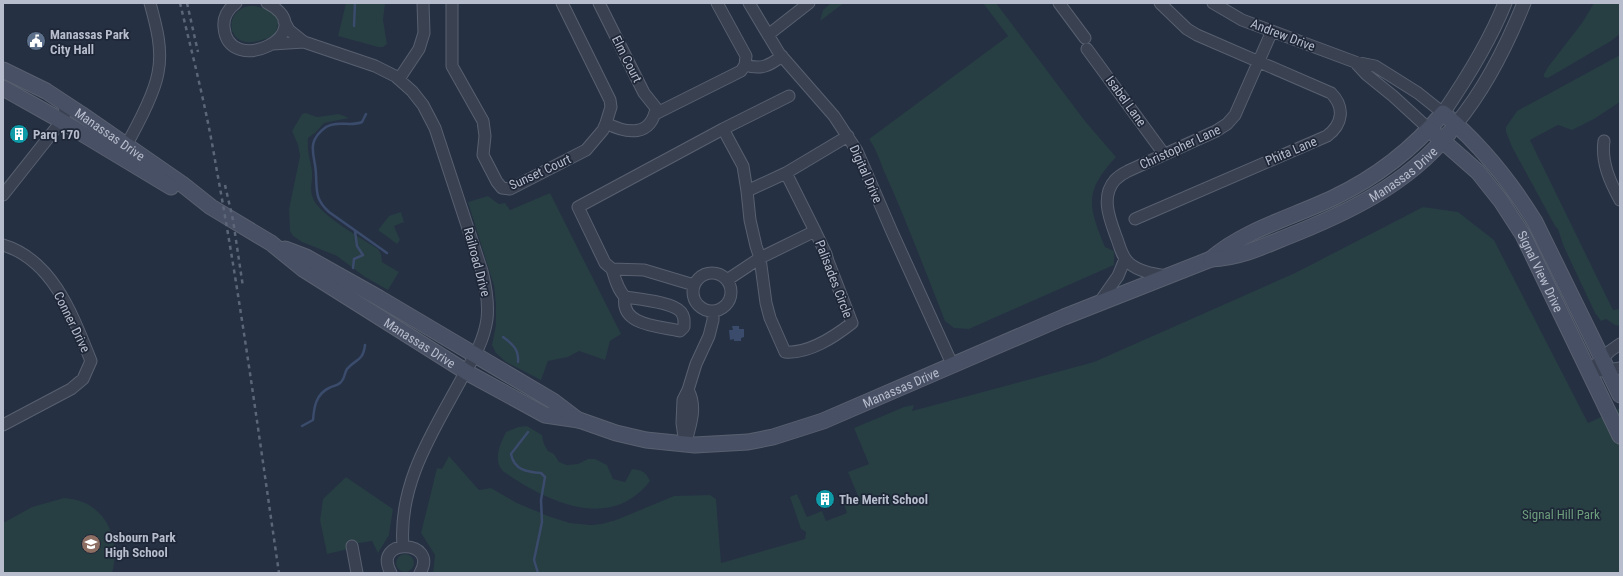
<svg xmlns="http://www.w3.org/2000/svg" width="1623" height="576" font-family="'Roboto Condensed',sans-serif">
<rect width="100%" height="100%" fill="#253043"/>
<path fill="#273e43" d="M346,3H385L383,20L387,44L383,47H378L338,36Z
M831,3H844L820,21L823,10Z
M983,3H996L1085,121L1116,157C1084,192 1088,205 1105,247L1114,251V265L969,329L954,328L945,321C926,273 908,225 887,178C881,165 877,150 869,139L1008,36Z
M1594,3H1620V34L1611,41L1548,78L1544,77V74L1548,67L1582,23Z
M249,6C259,5 278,12 278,24C277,33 273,37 265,39C259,41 252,43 246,42C225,38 227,10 249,6Z
M1620,55V102L1594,119L1572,130L1558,125L1530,140L1613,310L1620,309V326L1615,325L1606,319L1601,321L1595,313L1564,247L1558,229L1555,226L1512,147L1506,132V127L1517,111Z
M306,113L317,117L339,114L349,118L324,123L316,132L308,138C307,152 310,158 312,171C313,181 309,189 313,198C318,214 363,239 378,249L381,254L382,262L399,272L388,290L365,277L337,256L302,242L293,236L290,231L289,209L300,156L298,145L292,131L302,114Z
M550,193L621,334L610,341L605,360L579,351L568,357L548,361L541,380L506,362L496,353L492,345L496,325V304L494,286L468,202L488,196L499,204L505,203L510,210Z
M1423,207L1458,212L1494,240L1588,423L1620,408V573H433L435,555L421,533L437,468L442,469L449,456L479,490L491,488L517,503L548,516L570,523L591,525L601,524L616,520L674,496L710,495L716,499L721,563L805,539L806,532L801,529L790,497L797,494L807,517L822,511L826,521L847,513L843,502L858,496L848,472L869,464L854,428L904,407L914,405L912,411L1094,362L1295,273Z
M401,212L404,222L394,226L400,240L397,244L378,230L389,216Z
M527,426L542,435L544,444L548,451L554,454L559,462L567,465L578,464L588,459H595L607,465L613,479L625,482L632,469C642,470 646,472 650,481C610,533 546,501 504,472C492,461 500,444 506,432L518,427Z
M346,477L393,509L389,535L378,553L372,541L353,544L349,549L327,554L320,520L323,499Z
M64,498C104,500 122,537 112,573H3V523L32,507Z
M396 563a9 9 0 1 1 18 0a9 9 0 1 1-18 0Z"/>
<path fill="#3a4b6c" d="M732,326H739V329H744V337L741,338V341H734V339L730,340L729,330H733Z"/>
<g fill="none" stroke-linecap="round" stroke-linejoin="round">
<path stroke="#3a4b6c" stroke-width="2.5" d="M354,26L355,3
M366,114L362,122C351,127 337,120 326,127C304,143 316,156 316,175C317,192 315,199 329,212L387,253
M353,268L354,259L363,255L357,246L355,231
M503,337C513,344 519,350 518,362
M302,426L313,420C314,407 316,394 329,388C332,386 337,386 340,383C345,379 344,374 347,369C355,359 363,362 365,345
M528,432L511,454C514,470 527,472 541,473L545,477L541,500L542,522L534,560L538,573"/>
<g stroke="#58606f" stroke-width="13">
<path id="minor" d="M236,3C228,9 223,17 224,27C228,79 324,33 267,3
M452,3V66L483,121L485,136L483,155L497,182L502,188L510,189L586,150L603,130L606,123L611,107L610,100L562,3
M599,3L644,93L656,108C651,137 627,134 606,123
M749,3L779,53L834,116L857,151L892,232L952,364
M1059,3L1085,38
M1213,3L1242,20L1355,62L1375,66L1391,76L1418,93L1443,113
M284,21L289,30L304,42L375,66L395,76L412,91L423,105L435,128L482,271C486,287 489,302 487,319C484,341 473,359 462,378C434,430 398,483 403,546
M768,35L809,3
M272,44L304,42
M1087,49L1164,154
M1355,62L1367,75L1393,96L1429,129
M745,65C761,70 769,66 782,56
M399,79L419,49L424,33L423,3
M655,114L741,71L745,65L746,56L717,3
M723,129L789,96
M1604,141C1601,162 1610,182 1620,200
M123,151C135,130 154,96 158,73C163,49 156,25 150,3
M786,173L815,231L826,254L828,261L852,323C834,337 809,354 785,352L770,318L766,303L760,258L815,231
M747,191L786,173L848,136
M3,195L64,118L65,111L63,102
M1135,219L1327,136C1343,124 1345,107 1331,93L1197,35L1187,29L1160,3
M3,245C53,260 73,316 91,361L83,379L71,389L3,425
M612,269C615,279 618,290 625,297C638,299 673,302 681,312C685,317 684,321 684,327L680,331C660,326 620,326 625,297
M693 292a19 19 0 1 1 38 0a19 19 0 1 1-38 0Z
M1167,276C1155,274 1139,272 1129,263C1122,257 1120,247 1117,239C1110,220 1100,197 1115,180C1119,176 1124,173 1128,171L1216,131L1227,124L1235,115L1272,31
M694,285L644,270L612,269L605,263L578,207L723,129L743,166L747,191L750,220L756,246L760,258L727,280
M1099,303L1118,276L1125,259
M1589,371L1610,351L1620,344
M1601,371L1620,368
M686,441C691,424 697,406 688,390
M685,444L682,423L683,400L688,390L696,364L709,336L713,320V311
M352,546L357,573
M391,573C371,537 440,539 420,573"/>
</g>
<g stroke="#58606f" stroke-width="15">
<path id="tertiary" d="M1443,113C1467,78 1489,43 1505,3
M1456,124C1485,89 1507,45 1524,3"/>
</g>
<g stroke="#58606f" stroke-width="17">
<g id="secondary">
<path id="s1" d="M3,70L46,91L81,114L182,184L211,207L271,243L303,269L468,373L545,415L579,420L616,433L646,440L695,445L748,442L773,437L823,421L1064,317L1211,259C1244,230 1293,217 1333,198C1377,177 1412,150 1443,113C1480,144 1510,181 1535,222L1620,395"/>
<path d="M3,88L53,116L171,187"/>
<path id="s2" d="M1429,129L1478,172L1501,201L1523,235L1620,436"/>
<path d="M285,249L306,257L379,298L553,401L578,420"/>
<path id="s3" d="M1211,259C1237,258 1260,248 1284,238C1345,214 1407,185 1449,133"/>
</g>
</g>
<use href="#minor" stroke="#3a4252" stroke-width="11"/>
<use href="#tertiary" stroke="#3a4252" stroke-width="13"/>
<use href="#secondary" stroke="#485065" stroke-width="15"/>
<path stroke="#5c6679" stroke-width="2.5" stroke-dasharray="4 4" stroke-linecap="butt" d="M180,3C193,57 207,111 216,166C241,301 259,437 279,573
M187,3L198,52
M225,185L233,220L243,287"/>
</g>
<defs>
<g id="civic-disc" transform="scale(1)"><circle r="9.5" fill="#5c6f8a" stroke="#1e2737"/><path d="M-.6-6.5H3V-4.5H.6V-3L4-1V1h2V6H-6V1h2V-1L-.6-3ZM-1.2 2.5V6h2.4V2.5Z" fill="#fff"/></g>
<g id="building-disc" transform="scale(1)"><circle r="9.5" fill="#0f9aa8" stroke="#1e2737"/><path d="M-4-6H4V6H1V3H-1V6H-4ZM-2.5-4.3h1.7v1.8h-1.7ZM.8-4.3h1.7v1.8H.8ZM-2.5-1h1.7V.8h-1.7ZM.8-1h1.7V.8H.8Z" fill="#fff"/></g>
<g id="school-disc" transform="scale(1)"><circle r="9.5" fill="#8d6e63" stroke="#1e2737"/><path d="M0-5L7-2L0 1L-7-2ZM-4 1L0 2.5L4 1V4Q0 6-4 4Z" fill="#fff"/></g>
</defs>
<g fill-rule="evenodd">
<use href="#civic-disc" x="36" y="41"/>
<use href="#building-disc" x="19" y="134"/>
<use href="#building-disc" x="825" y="499"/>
<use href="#school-disc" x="91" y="544"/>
</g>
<g text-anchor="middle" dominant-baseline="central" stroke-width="3.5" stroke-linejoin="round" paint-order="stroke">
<g font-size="13" font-weight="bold" fill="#b7bdcc" stroke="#1e2737" text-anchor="start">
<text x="50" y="34">Manassas Park<tspan x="50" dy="15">City Hall</tspan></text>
<text x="33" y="134">Parq 170</text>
<text x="839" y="499">The Merit School</text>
<text x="105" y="537">Osbourn Park<tspan x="105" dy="15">High School</tspan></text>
</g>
<g font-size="13" fill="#b7bdcc" stroke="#1e2737">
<text transform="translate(1283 35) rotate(21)">Andrew Drive</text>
<text transform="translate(627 59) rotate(63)">Elm Court</text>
<text transform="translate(1126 101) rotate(54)">Isabel Lane</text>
<text stroke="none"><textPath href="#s1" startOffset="125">Manassas Drive</textPath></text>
<text transform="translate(1180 147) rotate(-25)">Christopher Lane</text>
<text transform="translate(1291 151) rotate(-23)">Phita Lane</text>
<text transform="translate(540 172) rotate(-25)">Sunset Court</text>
<text stroke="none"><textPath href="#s3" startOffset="212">Manassas Drive</textPath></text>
<text transform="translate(866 174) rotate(66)">Digital Drive</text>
<text transform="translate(477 262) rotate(75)">Railroad Drive</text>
<text stroke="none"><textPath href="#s2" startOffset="183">Signal View Drive</textPath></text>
<text transform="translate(834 279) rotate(69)">Palisades Circle</text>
<text transform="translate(72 322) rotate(64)">Conner Drive</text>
<text stroke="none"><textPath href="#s1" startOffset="499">Manassas Drive</textPath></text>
<text stroke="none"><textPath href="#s1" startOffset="1013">Manassas Drive</textPath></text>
</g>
<g font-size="13" fill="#6d9e7c" stroke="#1e2737">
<text x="1561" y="514">Signal Hill Park</text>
</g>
</g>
<rect width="1623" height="576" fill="none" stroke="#b7bdcc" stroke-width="8"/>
</svg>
